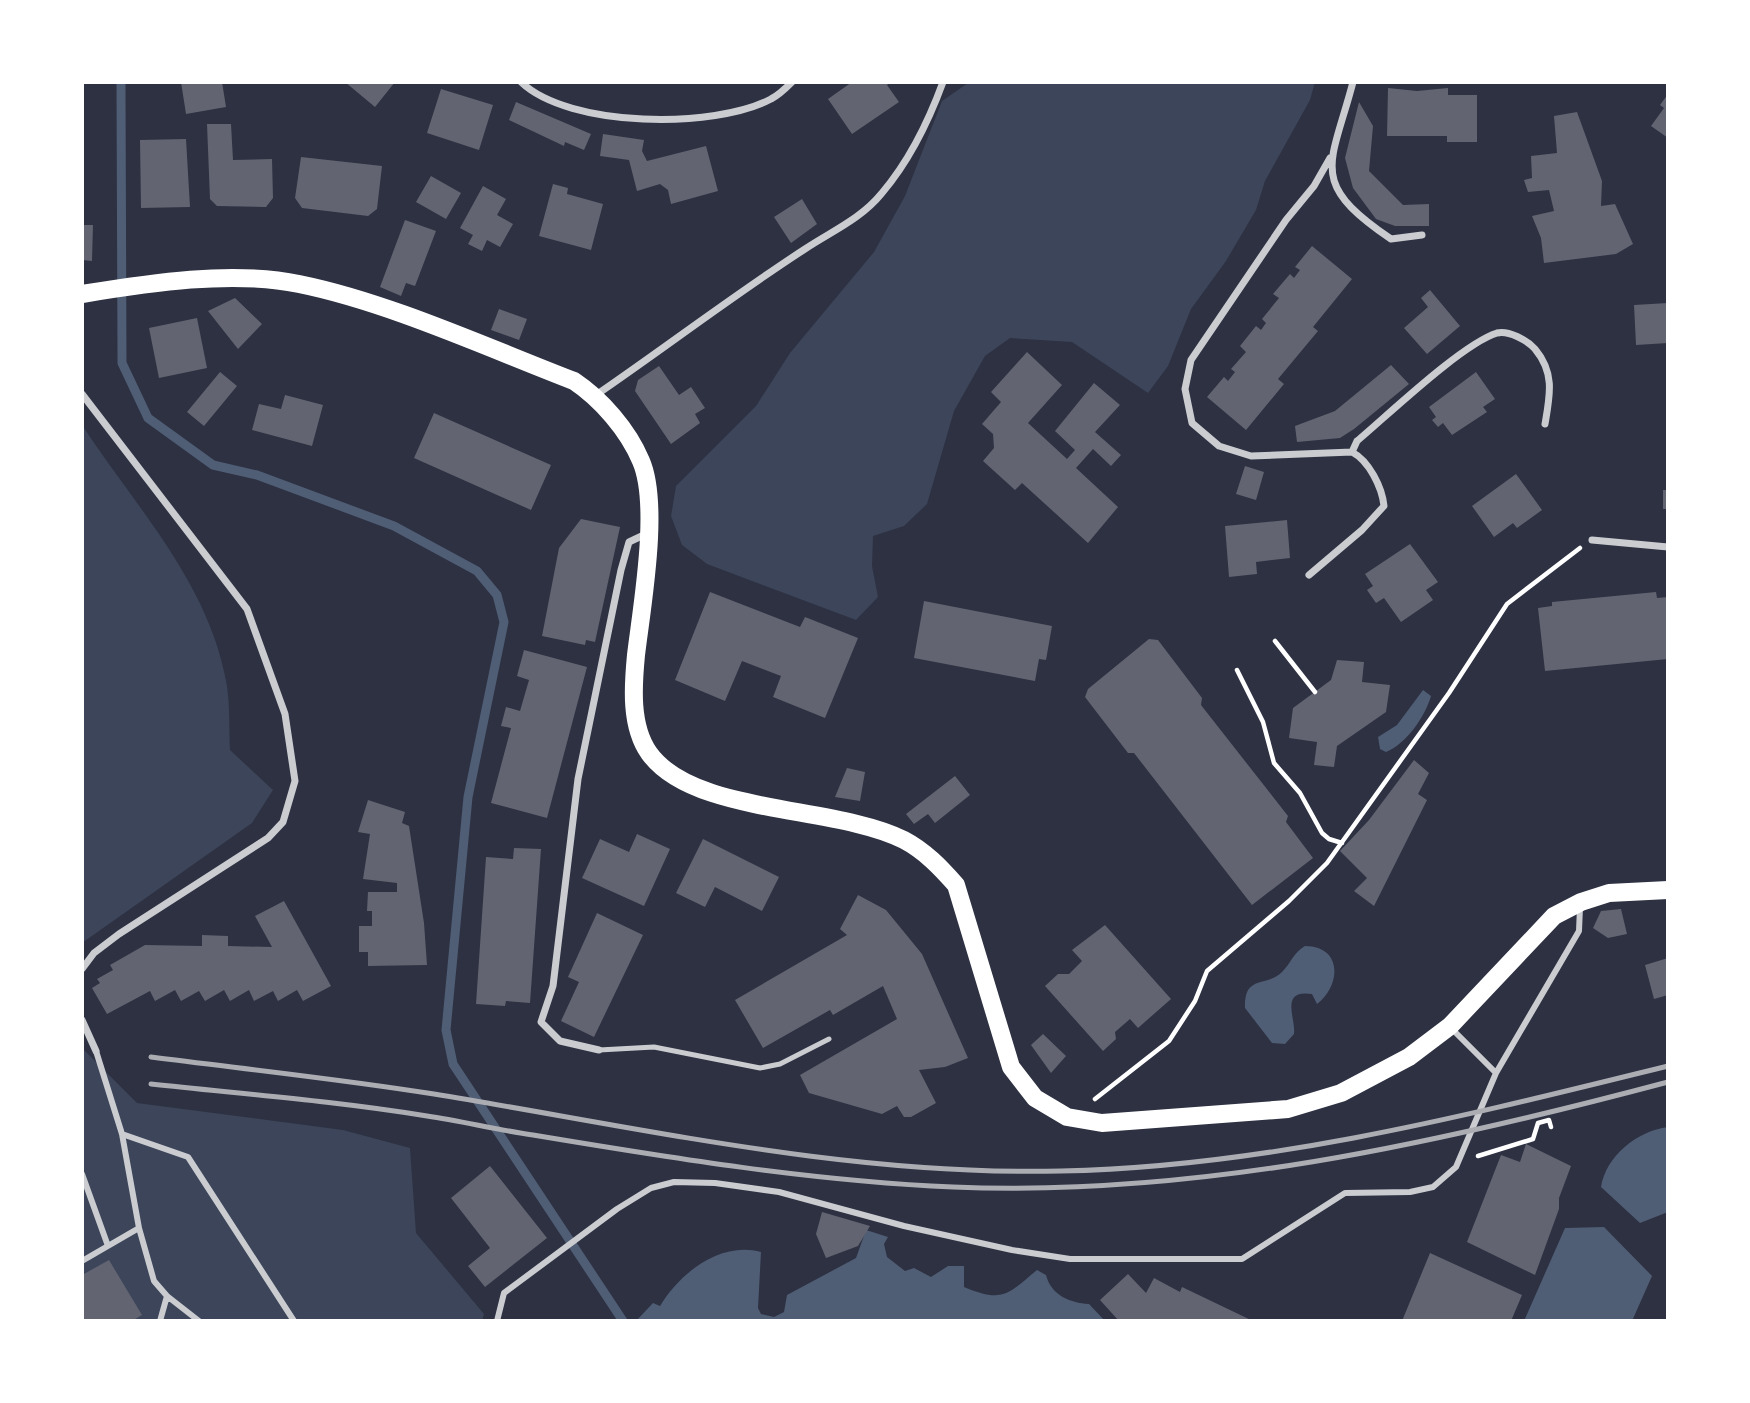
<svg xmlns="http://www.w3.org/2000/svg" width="1750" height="1403" font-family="Manrope,sans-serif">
<rect width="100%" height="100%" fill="#2d3142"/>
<path fill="#3c4559" d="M1315,82L1310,100L1265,181L1256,210L1226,261L1191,309L1168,366L1148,393L1072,342L1010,338L985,356L954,411L927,504L904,526L873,536L872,566L878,597L856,620L707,564L682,545L671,516L676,486L756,406L790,353L874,252L905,196L942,101L968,83Z
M82,425C137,509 210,584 227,686C230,707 229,729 230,750L273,790L252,823L82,943Z
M82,1048L137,1103L343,1130L410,1148L416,1233L484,1314L482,1321H82Z"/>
<path fill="#4f5d75" d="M1423,690L1431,696C1425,717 1406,744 1386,752L1380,749L1378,737L1397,725Z
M1305,946C1343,946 1341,986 1317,1004L1312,994C1279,989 1296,1018 1294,1034L1285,1044L1272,1043L1245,1008C1244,974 1266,988 1282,972C1291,963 1293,953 1305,946Z
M1668,1127V1212L1640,1223L1601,1187C1606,1156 1637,1131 1668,1127Z
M1604,1227L1652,1276L1632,1321H1524L1565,1228Z
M866,1230L888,1237L884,1244L887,1257L905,1271L914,1268L931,1277L948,1266H964V1287C1004,1304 1009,1293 1037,1270L1046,1275C1051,1295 1070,1303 1089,1304L1105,1321H636L653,1303L660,1306C680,1273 720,1241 761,1252L758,1308L761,1314L774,1317L784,1312L787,1295L856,1258Z"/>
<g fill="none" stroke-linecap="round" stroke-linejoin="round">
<path stroke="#4f5d75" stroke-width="9" d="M121,82L122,363L148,418L213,465L257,475L394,526L477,571L497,595L504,622L468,797L446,1030L453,1064L623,1321"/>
</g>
<path fill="#626471" d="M181,82H222L226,107L186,114Z
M345,82H395L375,107Z
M852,82H891L887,85L899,102L852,134L828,99Z
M1388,88L1417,91L1448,88V95H1477V142H1447V136H1387Z
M441,89L493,105L479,150L427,133Z
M1668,94V138L1651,126L1664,108L1660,105Z
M516,102L591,134L584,150L565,142L564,146L509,120Z
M1359,102L1373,126L1369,171L1403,205L1429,204V226H1395L1376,219L1353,188L1345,158Z
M1577,112L1602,181L1601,206L1615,204L1633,244L1616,254L1544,263L1541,238L1532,216L1554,211L1549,190L1528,192L1524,180L1532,178L1531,156L1557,153L1554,116Z
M207,124H231L233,160L272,159L273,198L266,207L217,206L210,199Z
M603,134L644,140L642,151L647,161L706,146L718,191L671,204L668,190L660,184L637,191L629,160L600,156Z
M186,139L190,207L141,208L140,140Z
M301,157L382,166L377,209L368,216L302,208L295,198Z
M431,176L461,193L446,219L416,202Z
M553,184L568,188L567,194L603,204L591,250L539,236Z
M483,186L506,199L497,215L513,224L500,247L487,240L482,251L468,244L473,235L460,228Z
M802,199L817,224L791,243L774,217Z
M405,220L436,231L415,286L406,283L401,296L380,287Z
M82,225H93L92,261L82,260Z
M1312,246L1352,279L1313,327L1318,331L1278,379L1284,384L1246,430L1207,397L1224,377L1228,381L1235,372L1231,369L1246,352L1240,346L1256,326L1261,330L1266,323L1262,319L1279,298L1273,294L1290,274L1294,278L1300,270L1295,267Z
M1430,290L1460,326L1427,354L1404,328L1428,307L1421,298Z
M235,298L262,324L238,349L208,311Z
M1668,303V343L1636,345L1634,305Z
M499,309L527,319L519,340L491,330Z
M197,318L207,368L159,378L149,328Z
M1027,352L1062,385L1028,423L1067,459L1075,450L1055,431L1094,383L1120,405L1095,432L1121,455L1111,466L1093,449L1076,468L1118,507L1088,543L1022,483L1015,490L983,461L994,448L993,434L982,424L1001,402L991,392Z
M1391,365L1409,384L1354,429L1340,438L1297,442L1295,426L1335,411Z
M659,366L679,395L691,387L705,408L695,414L700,423L671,444L635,391L638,380Z
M220,372L237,386L204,426L187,412Z
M1476,372L1495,399L1483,407L1487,412L1452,435L1443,423L1438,427L1432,420L1436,417L1429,407Z
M285,395L323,405L312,446L252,430L259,404L281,409Z
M434,413L551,465L531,510L414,458Z
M1245,466L1264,472L1256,500L1236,494Z
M1516,474L1542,510L1517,528L1513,523L1494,537L1472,506Z
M1663,490H1668V509H1663Z
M581,519L620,527L595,642L586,640L585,645L542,636L559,548Z
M1287,520L1290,558L1256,562L1257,574L1229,577L1225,526Z
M1410,544L1438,582L1426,590L1433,600L1401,622L1384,598L1376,603L1367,590L1373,586L1365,574Z
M710,592L800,627L805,617L858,638L825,718L773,697L781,676L742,661L725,701L675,680Z
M1656,592L1657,598L1668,597V659L1545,671L1538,608L1552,606V602Z
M924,601L1052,626L1046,660L1039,659L1035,681L914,658Z
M1149,639L1158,640L1202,698L1201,705L1288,816L1286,822L1313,858L1252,905L1134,753H1128L1085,697L1088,689Z
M524,650L587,667L547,818L491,803L511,728L501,726L506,707L520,711L529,680L517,676Z
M1337,660L1364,662L1362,682L1390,685L1386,712L1337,746L1334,767L1314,765L1317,742L1289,738L1293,708L1331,680Z
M1414,760L1429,773L1418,794L1427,800L1374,906L1354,891L1367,878L1340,851L1369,820Z
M847,768L865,772L860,801L835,797Z
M955,776L970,795L935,823L928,814L914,824L906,814Z
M368,800L405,812L402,823L409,826L424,923L427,965L368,966V952H359V926H372V911H367L368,892H397V883L363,879L370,834L358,832Z
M637,834L670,849L644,906L582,878L600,839L629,852Z
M703,839L779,877L762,911L715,887L705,907L676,893Z
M514,848L541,849L530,1003L506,1001L505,1006L476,1004L486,857L513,859Z
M858,895L886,910L922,954L968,1058L945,1067L919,1070L936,1103L911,1117H904L897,1106L882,1114L809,1093L800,1075L897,1019L883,986L833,1015L830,1010L763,1048L735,1000L847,935L840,929Z
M284,901L331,986L303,1001L297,990L278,1001L273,991L254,1001L249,990L230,1001L224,990L205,1001L199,991L181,1001L175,990L155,1001L150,991L107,1014L92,988L100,983L97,979L113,970L110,965L145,945L202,946V935L228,936V946L272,947L255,916Z
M1621,909L1627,934L1608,938L1593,928L1601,911Z
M597,913L643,935L594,1037L561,1021L579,982L568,977Z
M1105,925L1171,999L1138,1028L1130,1019L1115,1032L1116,1039L1103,1051L1045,986L1058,974H1069L1082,961L1072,950Z
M1668,958V995L1654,999L1645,965Z
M1043,1034L1066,1056L1051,1073L1031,1045Z
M1526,1144L1571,1166L1559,1198V1209L1535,1275L1467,1242L1501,1155L1520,1162Z
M490,1166L547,1238L485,1287L468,1266L490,1248L451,1198Z
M822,1212L870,1226L858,1246L826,1258L816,1234Z
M1430,1253L1522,1295L1511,1321H1402Z
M109,1260L142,1315L132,1321H82V1275Z
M1128,1274L1146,1293L1154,1278L1180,1292L1182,1287L1253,1321H1119L1100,1300Z"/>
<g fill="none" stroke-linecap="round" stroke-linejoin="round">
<path stroke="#fff" stroke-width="4.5" d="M1275,641L1315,692
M1237,670L1263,722L1274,763L1300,793L1322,833L1329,839L1342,843
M1095,1099L1169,1041L1195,1001L1207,971L1289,901L1327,863L1449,693L1507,604L1580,548
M1478,1156L1533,1139L1538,1123L1549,1120L1551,1127"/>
<path stroke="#caccd0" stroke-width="5" d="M599,1050L654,1047L760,1068L780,1064L829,1039"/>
<path stroke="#caccd0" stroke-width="6" d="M1451,1028L1496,1073
M96,1051L122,1134L188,1157L294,1321
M122,1134L139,1228L154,1281L167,1296L199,1321
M82,1174L108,1246
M82,1261L139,1228
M160,1321L167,1296
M497,1321L504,1293L617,1209L651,1188L674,1182L715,1183L779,1192L904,1226L1012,1250L1070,1259H1242L1345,1193L1410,1192L1433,1187L1456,1167L1496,1073L1579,931L1580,907"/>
<path stroke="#caccd0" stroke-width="7" d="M521,82C569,128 715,129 771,99C779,95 786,88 792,82
M1353,82C1331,166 1307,182 1391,239L1422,235
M82,394L247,609L285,714L295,781L283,822L268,838L119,934L94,953L82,969
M596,395C666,347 734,295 805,249C832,231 861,219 882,193C910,160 928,123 943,82
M1352,452L1357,441C1388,415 1462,344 1497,333C1508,330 1527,340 1535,349C1555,373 1550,395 1545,424
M1592,540L1668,547
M1309,575L1362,530L1384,506C1382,487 1369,461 1352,452L1251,456L1219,446L1192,423L1185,389L1191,360L1286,220L1314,186L1330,158
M82,1020L96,1051
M599,1050L560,1041L541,1022L553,986L578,779L621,570L629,542L648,533"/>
<path stroke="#fff" stroke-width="18" d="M82,294C149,283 232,270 299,284C388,302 488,348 574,381C601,399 628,430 641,461C660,505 642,605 636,655C633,686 630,726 649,753C693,815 835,805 904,840C925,851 941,868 956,885L1011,1067L1035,1098L1067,1117L1102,1123L1288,1109L1341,1093L1409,1057L1450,1026L1554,916L1581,902L1609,893L1668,890"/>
<path stroke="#abadb3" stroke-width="5" d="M151,1057C245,1069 340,1079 434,1094C642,1128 849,1176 1061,1171C1267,1167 1469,1115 1668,1066
M151,1084C243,1094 335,1101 427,1116C462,1121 497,1130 533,1135C671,1158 813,1181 953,1187C1196,1197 1435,1144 1668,1082"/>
</g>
<rect width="1750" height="1403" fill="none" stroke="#ffffff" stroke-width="168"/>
</svg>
